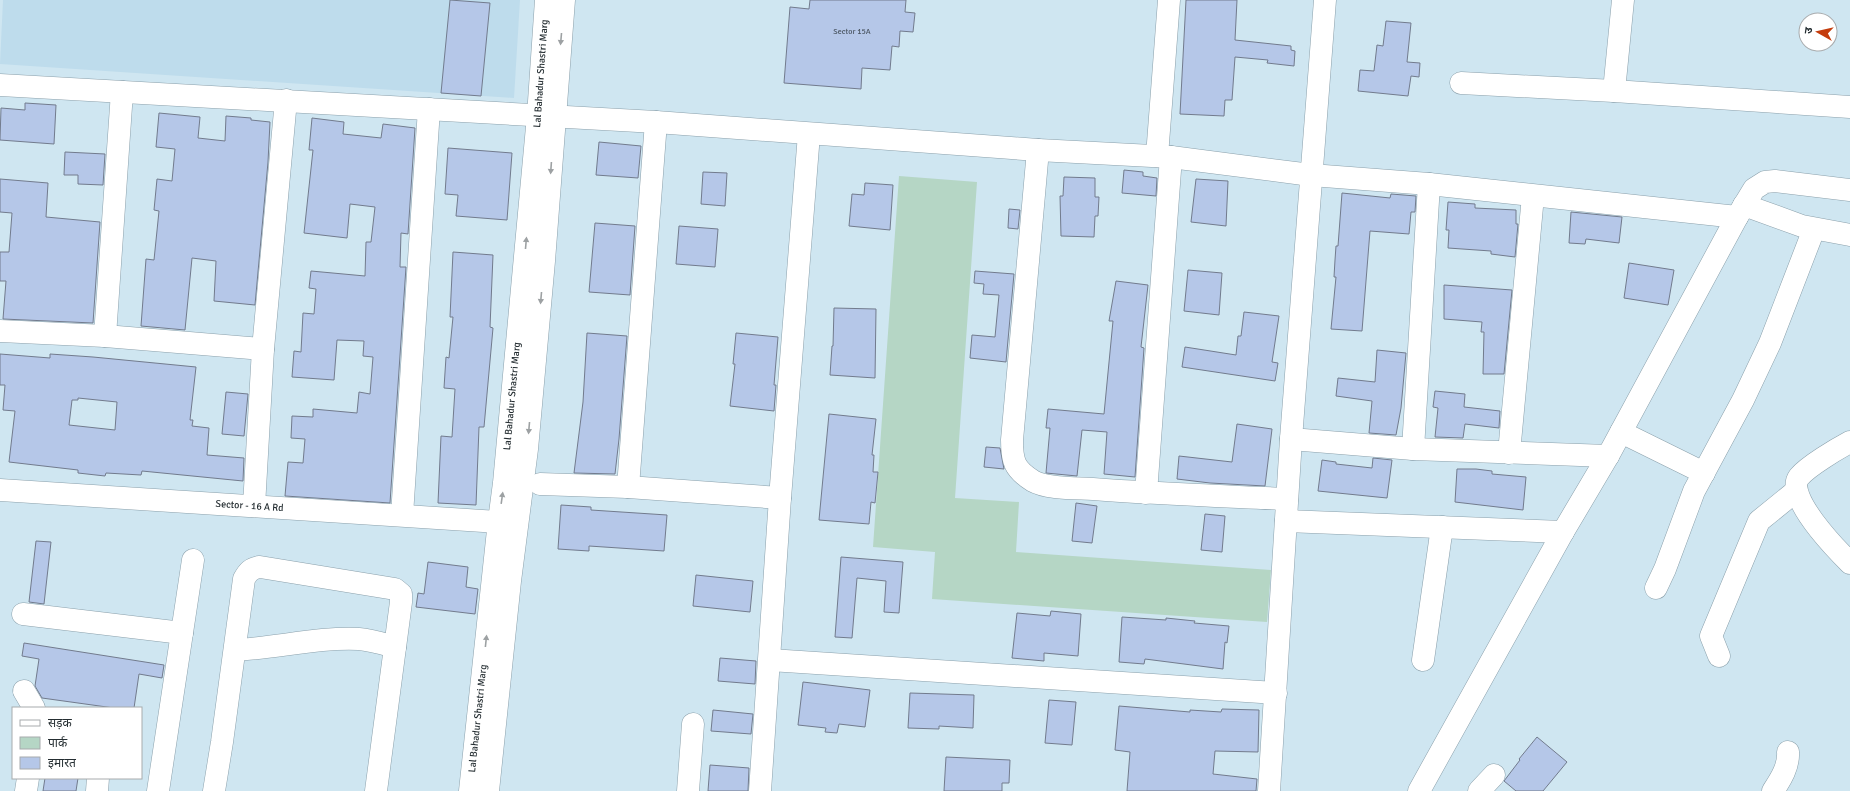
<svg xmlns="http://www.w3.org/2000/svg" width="1850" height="791" font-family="Signika,'Noto Sans Devanagari',sans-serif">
<rect width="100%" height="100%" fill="#cfe6f1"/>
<path fill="#bedcec" d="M3,0H520L514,98L0,64Z"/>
<path fill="#b5d6c5" d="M899,176L977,182L955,498L1019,502L1016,552L1271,570L1267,622L932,599L935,552L873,547Z"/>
<path fill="#b5c7e8" stroke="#727b8d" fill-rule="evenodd" d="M450,0L490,3L481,96L441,93Z
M810,0H906L905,12L915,13L913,32L900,31L899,47L892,46L890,70L862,68L861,89L784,83L790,7L809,9Z
M1186,0H1237L1235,40L1291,46V50L1295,51L1294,66L1267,63L1268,60L1235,57L1232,100H1225L1224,116L1180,114Z
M1386,21L1411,23L1407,62L1420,63L1419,77L1411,76L1408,96L1358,91L1360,70L1374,71L1377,45L1383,46Z
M25,103L56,105L54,144L0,140L1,108L25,110Z
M159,113L200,117L198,138L225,141L226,116L251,118V120L270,122L268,162L255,305L214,301L216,261L192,258L185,330L141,326L146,259L154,260L159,211L154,210L157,179L172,181L175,149L156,147Z
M312,118L344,122L343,134L381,138L383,124L415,128L408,234L401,233L400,267H406L390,503L285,496L288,462L303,463L305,439L291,438L292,416L313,417V409L357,413L359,392L370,394L373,357L363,356L364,341L337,340L334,380L292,377L294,351L301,352L303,313L314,314L316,289L309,288L311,271L365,276L366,242H371L375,207L350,204L347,238L304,233L313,150H309Z
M599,142L641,146L638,178L596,175Z
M448,148L512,153L507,220L456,216L458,195L445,194Z
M65,152L105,154L103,185L78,184V175H64Z
M1124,170L1143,172V176L1157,178L1156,196L1122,193Z
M703,172L727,173L725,206L701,204Z
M1064,177L1095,178V197H1099L1098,216H1095L1094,237L1061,236L1060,196H1063Z
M0,179L48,183L46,217L100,222L93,323L3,319L6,281H0V252H9L12,213L0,212Z
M1196,179L1228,181L1226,226L1191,222Z
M865,183L893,185L890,230L849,226L852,194L864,195Z
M1342,193L1390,198L1391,194L1416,196L1415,212H1411L1409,234L1370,231L1362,331L1331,329L1336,277H1334L1335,260L1336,246H1338Z
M1448,202L1475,204V208L1516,210V224H1518L1515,257L1491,254V251L1448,248L1449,230H1446Z
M1009,209L1020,210L1018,229L1008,228Z
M1571,212L1622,217L1619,243L1586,239L1585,244L1569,243Z
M595,223L635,226L630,295L589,292Z
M679,226L718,229L715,267L676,264Z
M453,252L493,255L490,327L493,328L484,427H479L476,505L438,503L441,436L452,437L455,389L444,388L446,357L449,358L453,317H450Z
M1629,263L1674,270L1668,305L1624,298Z
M1188,270L1222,273L1219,315L1184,311Z
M975,271L1014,274L1006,362L970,358L972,335L995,337L999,295L983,294L984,284L974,283Z
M1116,281L1148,285L1141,347L1144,348L1135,477L1104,474L1107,432L1082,430L1077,476L1046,473L1050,428H1046L1048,409L1104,414L1113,321H1109Z
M1444,285L1512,290L1504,374H1483L1484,332H1481L1482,322L1444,319Z
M834,308L876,309L875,378L830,375L832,346H833Z
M1244,312L1279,316L1272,362L1278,363L1275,381L1182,367L1185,347L1236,355L1238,336H1241Z
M587,333L627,336L619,439L615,474L574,473L583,402Z
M736,333L778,337L774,385H776L774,411L730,406L735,364H733Z
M1377,350L1406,353L1401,408L1396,435L1369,433L1372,401L1336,396L1338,378L1375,382Z
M0,354L50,358V354L93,357L196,367L190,420H193L192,426L209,428L207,455L244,458L243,481L142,471L141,475L106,473L105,476L78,473V470L9,462L15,411L3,410L5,385H0ZM78,398L117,402L115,430L69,425L72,400H78Z
M1435,391L1465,394L1464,407L1500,411L1499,428L1465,424L1463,438L1435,437L1438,408L1433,407Z
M226,392L248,394L244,436L222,434Z
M829,414L876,419L872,455H874L873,472H878L875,503L871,502L869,524L819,520Z
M1237,424L1272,429L1265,486L1210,483L1177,479L1179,456L1232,462Z
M986,447L1000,448L1004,469L984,467Z
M1373,458L1392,460L1387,498L1318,491L1322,460L1336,462V464L1372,468Z
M1457,469H1476L1492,471V474L1526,477L1523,510L1455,502Z
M1076,503L1097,506L1092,543L1072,541Z
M561,505L591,507V510L667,515L664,551L589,546V551L558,549Z
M1205,514L1225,516L1222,552L1201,550Z
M36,541L51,542L44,604L29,602Z
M841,557L903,562L899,613L884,612L886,581L857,578L852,638L835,637Z
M428,562L468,567L466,587L478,589L475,614L416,607L418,593L424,594Z
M696,575L753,581L750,612L693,606Z
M1051,611L1081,614L1078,656L1044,653V661L1012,658L1017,613L1050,616Z
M1122,617L1166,620V618L1195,621L1194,623L1229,626L1227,643L1225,642L1223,669L1145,659L1144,664L1119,662Z
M24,643L164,665L162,678L139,674L134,708H114L42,698L35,686L39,659L22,656Z
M720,658L756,661L755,684L718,681Z
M803,682L870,690L865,727L839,724L837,733L825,732L826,728L798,725Z
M910,693L974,695L973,728L939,726V729L908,728Z
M1049,700L1076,702L1072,745L1045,743Z
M1119,706L1190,712V710L1221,712L1222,709L1259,710L1258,752L1215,751L1213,774L1257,779L1256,791H1127L1130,752L1115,750Z
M713,710L753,714L751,734L711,731Z
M1537,737L1567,762L1543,791H1516L1504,781L1520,760L1519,759Z
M946,757L1010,760L1009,783H1002V791H944Z
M710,765L749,768L748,791H708Z
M45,778H78L76,791H43Z"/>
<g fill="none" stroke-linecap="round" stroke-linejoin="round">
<g stroke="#8ba0ab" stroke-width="23">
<g id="minor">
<path d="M1461,83L1614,91L1850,107"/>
<path d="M0,85L656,122L1038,150L1171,157L1311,175L1429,184L1737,217"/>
<path d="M1614,91L1623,0"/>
<path d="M1038,150L1012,440C1012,461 1014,469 1033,481C1047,489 1076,488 1093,489C1157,494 1222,496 1287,499"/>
<path d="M1157,156L1169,0"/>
<path d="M1744,205L1802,226L1850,235"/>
<path d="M0,331L105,336L263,349"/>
<path d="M105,336L122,92"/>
<path d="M1621,432L1704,473"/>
<path d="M1291,439L1413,449L1608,456"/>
<path d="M1850,442C1837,449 1808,466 1799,477C1784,496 1837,550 1850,563"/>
<path d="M1413,449L1429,184"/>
<path d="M1509,453L1533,196"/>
<path d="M540,484L628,487L780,498"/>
<path d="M628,487L656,122"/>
<path id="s1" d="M0,490L514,523"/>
<path d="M1146,493L1171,157"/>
<path d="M254,506L263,349L286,100"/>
<path d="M402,515L429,109"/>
<path d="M1286,521L1563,532"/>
<path d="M1656,588L1665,569L1694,491L1743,400L1770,343L1814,229"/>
<path d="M23,614L182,633"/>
<path d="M235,650C276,648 318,637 359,639C371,640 384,644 395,647"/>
<path d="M1719,656L1711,636L1759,521L1796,491"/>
<path d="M770,660L1276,693"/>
<path d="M1423,660L1442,527"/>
<path d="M24,691L34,708"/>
<path d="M26,791L28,778"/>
<path d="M97,791L98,778"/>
<path d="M158,791L193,560"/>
<path d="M214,791L222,742L244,579C248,572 251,568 260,567L395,589L401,594V602L376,791"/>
<path id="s2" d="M470,791L499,521L504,483L538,116L546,0"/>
<path d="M488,791L510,581L527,449L544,261L564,0"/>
<path d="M688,791L693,724"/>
<path d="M760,791L780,498L809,134"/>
<path d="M1269,791L1291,439L1325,0"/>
<path d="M1419,791L1563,532L1608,456L1737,217L1754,189L1765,182L1775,181L1850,190"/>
<path d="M1479,791L1494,775"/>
<path d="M1773,791C1781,779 1789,766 1788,752"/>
</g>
</g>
<use href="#minor" stroke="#fff" stroke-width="22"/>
</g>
<defs><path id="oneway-solid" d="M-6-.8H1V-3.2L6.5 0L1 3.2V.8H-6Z"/></defs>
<g fill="#9da1a3">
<use href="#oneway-solid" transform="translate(561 39) rotate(95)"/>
<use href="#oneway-solid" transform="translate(551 168) rotate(94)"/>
<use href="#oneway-solid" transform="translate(526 243) rotate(-85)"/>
<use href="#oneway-solid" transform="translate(541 298) rotate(95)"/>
<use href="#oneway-solid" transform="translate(529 428) rotate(95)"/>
<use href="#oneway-solid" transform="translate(502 498) rotate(-82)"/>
<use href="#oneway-solid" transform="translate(486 641) rotate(-84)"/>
</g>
<g text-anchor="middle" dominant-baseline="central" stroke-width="4" stroke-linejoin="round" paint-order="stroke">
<g font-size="8" fill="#495460">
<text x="852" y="31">Sector 15A</text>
</g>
<g font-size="10" fill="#252e32" stroke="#fff">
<text stroke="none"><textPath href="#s2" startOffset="721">Lal Bahadur Shastri Marg</textPath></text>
<text stroke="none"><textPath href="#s2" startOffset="397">Lal Bahadur Shastri Marg</textPath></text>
<text stroke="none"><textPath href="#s1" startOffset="250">Sector - 16 A Rd</textPath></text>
<text stroke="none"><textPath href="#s2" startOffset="73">Lal Bahadur Shastri Marg</textPath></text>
</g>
</g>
<rect x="12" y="707" width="130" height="72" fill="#ffffff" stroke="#a8abad"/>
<rect x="20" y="720" width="20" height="6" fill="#ffffff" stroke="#a8abad"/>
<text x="48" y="727" font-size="12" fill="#252e32">सड़क</text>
<rect x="20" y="737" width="20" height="12" fill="#b5d6c5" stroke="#a8abad"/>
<text x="48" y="747" font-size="12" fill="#252e32">पार्क</text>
<rect x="20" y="757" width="20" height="12" fill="#b5c7e8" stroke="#a8abad"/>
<text x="48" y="767" font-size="12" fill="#252e32">इमारत</text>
<g transform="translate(1818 32) rotate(278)"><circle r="19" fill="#ffffff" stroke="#a8abad"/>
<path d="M0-3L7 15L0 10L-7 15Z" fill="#c43c0c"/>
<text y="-6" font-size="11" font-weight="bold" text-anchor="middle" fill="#252e32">उ</text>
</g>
</svg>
